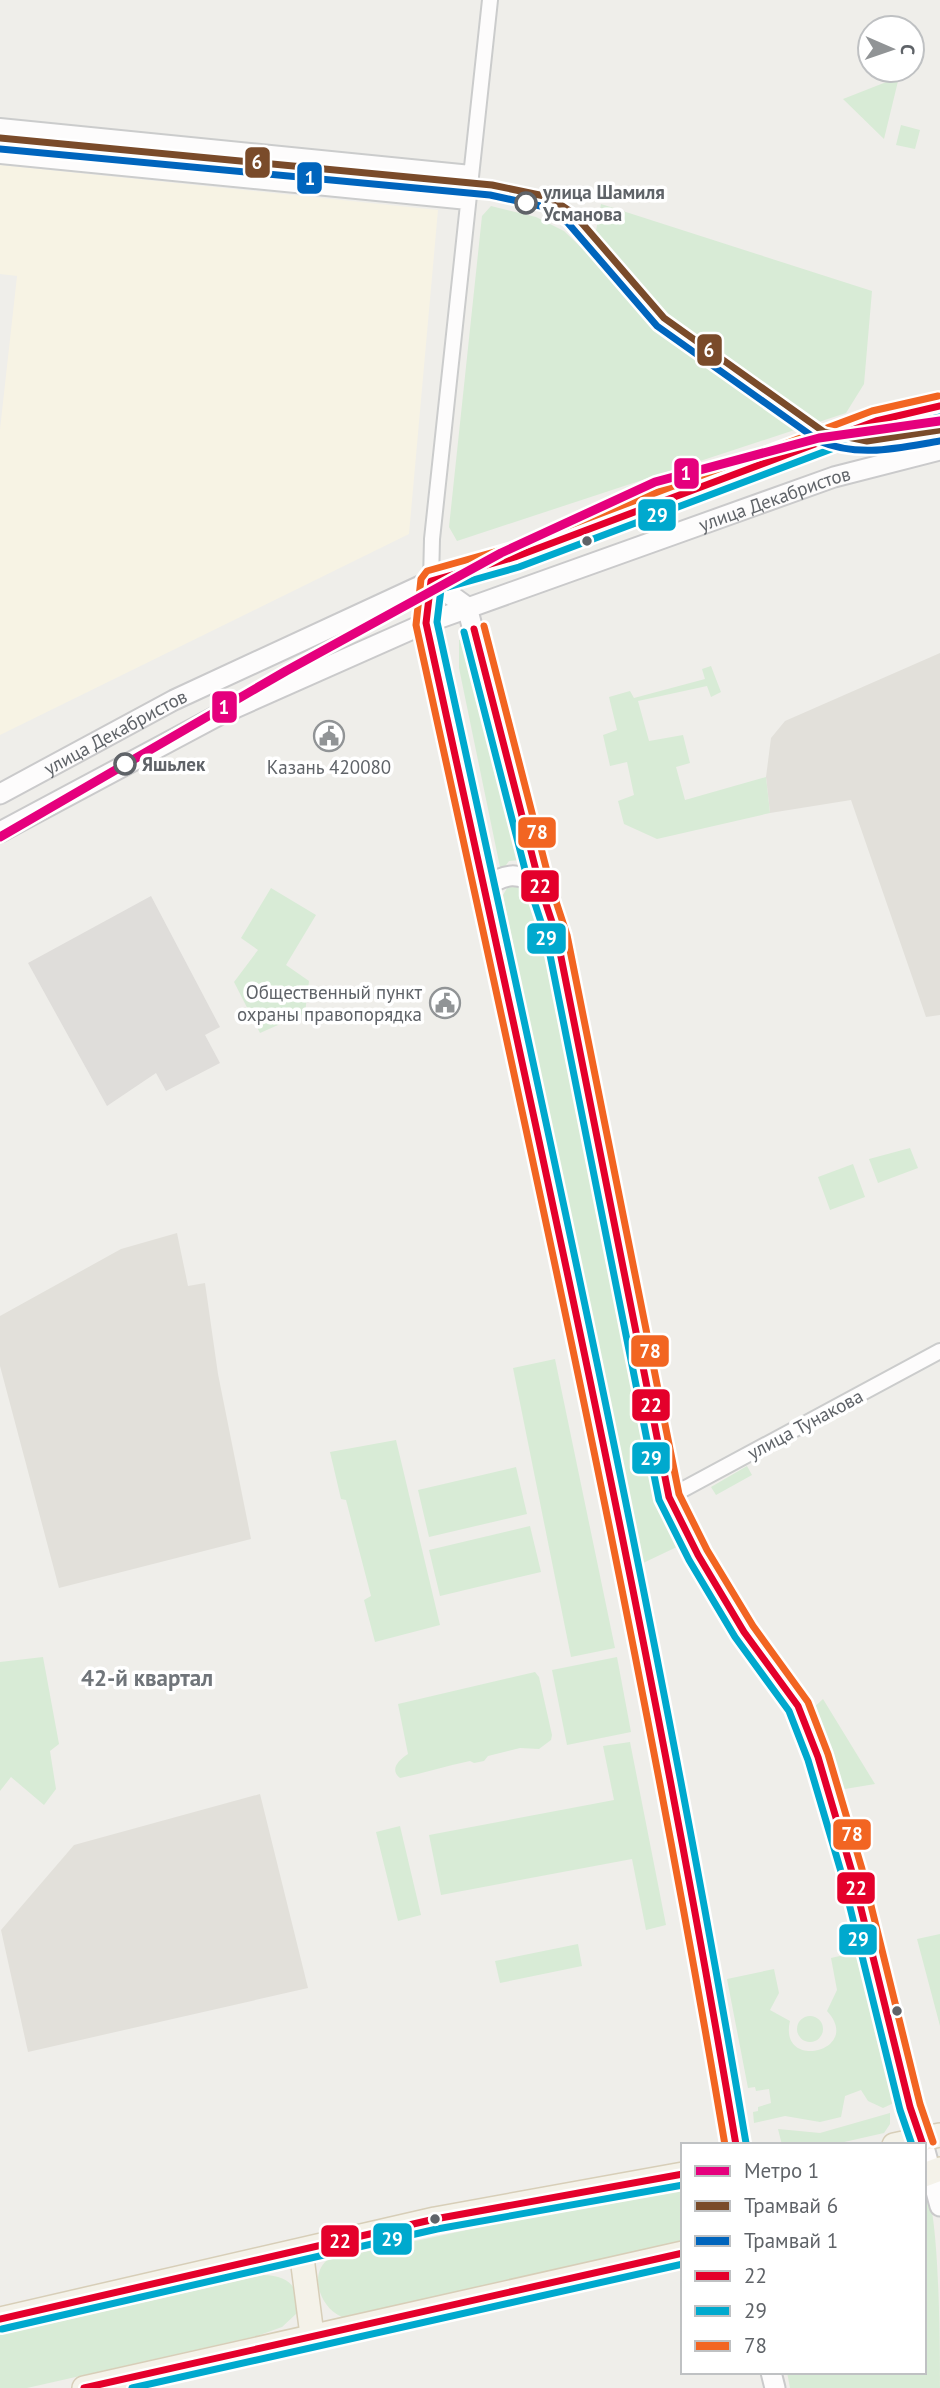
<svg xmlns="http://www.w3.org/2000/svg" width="940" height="2388" font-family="'PT Sans',sans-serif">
<rect width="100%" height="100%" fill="#efeeea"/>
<path fill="#f7f3e4" d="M0,165L438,210L409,534L0,735V429L17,276L0,274Z"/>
<path fill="#dfddda" d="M151,896L220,1027L205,1035L220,1063L166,1091L156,1073L107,1106L28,963Z"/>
<path fill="#e2e0da" d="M940,653V1015L926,1017L851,800L770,813L766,777L771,738L785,721Z
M177,1233L188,1286L205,1283L218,1374L251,1539L59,1588L0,1366V1316L121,1249Z
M260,1794L308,1988L28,2052L1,1930L74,1845Z"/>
<path fill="#d8ebd6" d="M899,77L884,139L843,99Z
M901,125L920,130L915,149L896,145Z
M601,204L872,291L864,384L846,413L457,541L449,527L482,216L491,206L536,217L564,231L591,257Z
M468,639L525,863L520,860L509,861L501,872L459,668V640Z
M711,666L721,692L711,697L707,686L638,701L649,741L683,735L690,763L676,767L685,800L766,777L770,813L657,839L624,824L618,801L634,795L627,762L610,766L603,735L617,730L609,697L630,691L634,698L705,679L702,669Z
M510,883L534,891L656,1481L663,1508L683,1544L641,1564L503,895Z
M271,888L316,915L286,965L309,981L305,1013L260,1033L234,982L258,950L241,938Z
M910,1148L918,1168L878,1183L869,1159Z
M853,1164L865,1197L830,1210L818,1177Z
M555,1359L615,1648L571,1657L513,1368Z
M396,1440L440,1625L375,1642L364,1600L371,1596L346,1500L341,1499L330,1452Z
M747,1466L752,1475L716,1495L711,1487Z
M516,1467L527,1514L429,1537L418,1490Z
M530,1526L541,1572L440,1596L429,1550Z
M43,1657L59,1744L50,1751L56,1789L44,1805L11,1777L0,1791V1662Z
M617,1657L631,1732L567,1745L552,1670Z
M535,1672L539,1677L552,1735L551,1740L539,1749L520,1748L488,1756L484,1761L474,1763L470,1761C446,1766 424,1773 400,1778C389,1769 399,1760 408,1754L398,1704Z
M823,1699L875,1784L839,1790L812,1709Z
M630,1742L666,1925L646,1930L632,1859L441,1895L429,1835L614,1800L603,1746Z
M400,1826L421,1915L398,1921L376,1832Z
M940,1934V2026L917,1939Z
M578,1944L582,1966L500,1983L495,1961Z
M857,1952L896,2102L883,2108L868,2101L861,2090L845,2096L841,2117L820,2122L785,2116L754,2123L753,2112L758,2111V2107L771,2103L769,2089L756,2091L755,2087L748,2088L727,1979L774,1969L779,1993L770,2010L790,2021C778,2072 864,2051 827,2011L837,1990L831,1958Z
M797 2029a13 13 0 1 1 26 0a13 13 0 1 1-26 0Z
M890,2113V2124L884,2133L831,2145H782L778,2129L820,2133Z
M672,2186H683V2241L342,2317C322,2309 308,2277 327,2260Z
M924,2188C940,2200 940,2358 940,2388H790L787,2372H924Z
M263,2275C289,2276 301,2286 296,2314L282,2327L257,2336L27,2388H0V2335Z"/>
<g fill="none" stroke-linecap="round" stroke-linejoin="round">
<g stroke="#cbcccc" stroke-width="18">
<path id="street" d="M0,126L471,173
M0,156L468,202
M431,581L432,539L490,0
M669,1497L940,1351"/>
</g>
<g stroke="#cacacb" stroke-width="23">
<g id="secondary">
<path d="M431,581L467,607L540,886L557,937L669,1497L698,1555L744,1632L798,1706L818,1757L852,1872L910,2107L923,2145"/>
<path d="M431,581L426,623L585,1345L708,1979L736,2145"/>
<path id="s1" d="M0,794L174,700L431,581L515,557L876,421L940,406"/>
<path id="s2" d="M0,832L219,715L426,623L834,477L940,450"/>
<path d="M484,889C504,872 519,872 540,886"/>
<path d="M924,2147L940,2206"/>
<path d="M771,2372L775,2388"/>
</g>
</g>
<g stroke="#d7ceb8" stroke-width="26">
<path id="primary" d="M894,2145L940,2135
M924,2175L940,2169
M301,2250L312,2335
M0,2319L435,2219L683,2174
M84,2388L683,2253"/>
</g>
<use href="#street" stroke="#fdfcfc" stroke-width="14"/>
<use href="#secondary" stroke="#fdfcfc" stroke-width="19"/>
<use href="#primary" stroke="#f4f2e9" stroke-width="23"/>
<g stroke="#fff" stroke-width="12">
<path id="bus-1" d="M474,629L540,886L557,937L669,1497L698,1555L744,1632L798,1706L818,1757L852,1872L910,2107L923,2145
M736,2145C650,1634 537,1129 426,623L431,581L515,557L876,421L940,406
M0,2319L435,2219L683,2174
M84,2388L683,2253"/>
</g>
<g stroke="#fff" stroke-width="12">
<path id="bus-2" d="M464,632L530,889L547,940L659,1500L689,1560L735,1637L789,1711L808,1760L842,1875L900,2110L912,2145
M746,2143C660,1633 548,1128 437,622L441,589L519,567L879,431L940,417
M2,2329L437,2229L683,2185
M132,2388L683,2264"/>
</g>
<g stroke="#fff" stroke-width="12">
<path id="bus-3" d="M484,626L550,883L567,935L679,1494L707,1550L753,1626L808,1702L828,1754L862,1869L920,2104L933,2142
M725,2145C639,1635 527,1130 416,625L421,579L427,571L512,547L872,411L938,396"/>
</g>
<use href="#bus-1" stroke="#e4002b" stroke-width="7"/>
<use href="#bus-2" stroke="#00a9ce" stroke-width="7"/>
<use href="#bus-3" stroke="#f26522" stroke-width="7"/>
<g stroke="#fff" stroke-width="12">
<path id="tram-1" d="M0,138L492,185L549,197L574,214L664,318L824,432L867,441L940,430"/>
</g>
<g stroke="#fff" stroke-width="12">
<path id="tram-2" d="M0,149L490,195L545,207L567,222L657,326L819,441C859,458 898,448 940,441"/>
</g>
<use href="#tram-1" stroke="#7a4b2a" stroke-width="7"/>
<use href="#tram-2" stroke="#0065bd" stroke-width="7"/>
<g stroke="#fff" stroke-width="14">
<path id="metro-1" d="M0,837L286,671L501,553L655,482L819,438L940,421"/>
</g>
<use href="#metro-1" stroke="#e5007d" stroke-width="9"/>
</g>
<defs>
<g id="civic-ring" transform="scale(1.575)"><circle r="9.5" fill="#fff" stroke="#919496" stroke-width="1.5"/><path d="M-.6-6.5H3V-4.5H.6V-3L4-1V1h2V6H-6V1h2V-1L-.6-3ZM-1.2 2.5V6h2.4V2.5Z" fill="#919496"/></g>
</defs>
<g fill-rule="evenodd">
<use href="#civic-ring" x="329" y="736"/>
<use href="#civic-ring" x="445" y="1003"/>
</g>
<g fill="#fff" stroke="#5f6368" stroke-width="3.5">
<circle cx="526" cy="203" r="10"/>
<circle cx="125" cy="764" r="10"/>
</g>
<g fill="#5f6368" stroke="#fff" stroke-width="2.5">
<circle cx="587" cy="541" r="6"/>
<circle cx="897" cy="2011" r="6"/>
<circle cx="435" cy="2219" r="6"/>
</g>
<g text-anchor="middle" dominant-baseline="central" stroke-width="7" stroke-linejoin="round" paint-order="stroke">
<g font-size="19" font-weight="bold" fill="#5f6368" stroke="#fff" text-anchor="start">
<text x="543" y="192">улица Шамиля<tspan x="543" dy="22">Усманова</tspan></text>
<text x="142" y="764">Яшьлек</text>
</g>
<g font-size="19" fill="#5f6368" stroke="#fff">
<text stroke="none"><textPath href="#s2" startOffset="845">улица Декабристов</textPath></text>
<text stroke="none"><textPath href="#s1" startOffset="131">улица Декабристов</textPath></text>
<text transform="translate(805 1424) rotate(-28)">улица Тунакова</text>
</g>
<g font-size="19" fill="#5f6368" stroke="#fff">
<text x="329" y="767">Казань 420080</text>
<text x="422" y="992" text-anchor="end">Общественный пункт<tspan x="422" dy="22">охраны правопорядка</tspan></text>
</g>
<g font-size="23" font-weight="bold" fill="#70757a" stroke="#fff">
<text x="147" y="1677">42-й квартал</text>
</g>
</g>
<g stroke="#fff" stroke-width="2.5">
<rect x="244" y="146" width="27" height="33" rx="7" fill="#7a4b2a"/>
<rect x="296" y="161" width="27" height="34" rx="7" fill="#0065bd"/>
<rect x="696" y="333" width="27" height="34" rx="7" fill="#7a4b2a"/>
<rect x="673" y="457" width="27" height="33" rx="7" fill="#e5007d"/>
<rect x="637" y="498" width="40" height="34" rx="7" fill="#00a9ce"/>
<rect x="211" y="690" width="27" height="34" rx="7" fill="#e5007d"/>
<rect x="517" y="816" width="40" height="33" rx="7" fill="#f26522"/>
<rect x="520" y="869" width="40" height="34" rx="7" fill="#e4002b"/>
<rect x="526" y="922" width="41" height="33" rx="7" fill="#00a9ce"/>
<rect x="630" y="1334" width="40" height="34" rx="7" fill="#f26522"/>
<rect x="631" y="1388" width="40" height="34" rx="7" fill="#e4002b"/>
<rect x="631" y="1441" width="40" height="34" rx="7" fill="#00a9ce"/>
<rect x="832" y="1818" width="40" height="33" rx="7" fill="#f26522"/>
<rect x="836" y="1871" width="40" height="34" rx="7" fill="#e4002b"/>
<rect x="838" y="1923" width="40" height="33" rx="7" fill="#00a9ce"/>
<rect x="372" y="2222" width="41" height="34" rx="7" fill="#00a9ce"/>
<rect x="320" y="2224" width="40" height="34" rx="7" fill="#e4002b"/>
</g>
<g font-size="19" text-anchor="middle" font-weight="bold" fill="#fff">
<text x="257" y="169">6</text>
<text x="310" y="185">1</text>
<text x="709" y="357">6</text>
<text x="686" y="480">1</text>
<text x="657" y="522">29</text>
<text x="224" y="714">1</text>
<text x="537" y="839">78</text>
<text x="540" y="893">22</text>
<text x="546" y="945">29</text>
<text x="650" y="1358">78</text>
<text x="651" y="1412">22</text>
<text x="651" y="1465">29</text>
<text x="852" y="1841">78</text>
<text x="856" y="1895">22</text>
<text x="858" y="1946">29</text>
<text x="392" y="2246">29</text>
<text x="340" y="2248">22</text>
</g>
<rect x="681" y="2143" width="245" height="231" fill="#ffffff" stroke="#bfc1c3" stroke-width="2"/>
<rect x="695" y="2166" width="35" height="10" fill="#e5007d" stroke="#bfc1c3" stroke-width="2"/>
<text x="744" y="2178" font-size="21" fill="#5f6368">Метро 1</text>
<rect x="695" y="2201" width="35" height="10" fill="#7a4b2a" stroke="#bfc1c3" stroke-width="2"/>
<text x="744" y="2213" font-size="21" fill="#5f6368">Трамвай 6</text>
<rect x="695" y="2236" width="35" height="10" fill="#0065bd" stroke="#bfc1c3" stroke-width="2"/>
<text x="744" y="2248" font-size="21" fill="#5f6368">Трамвай 1</text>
<rect x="695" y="2271" width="35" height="10" fill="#e4002b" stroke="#bfc1c3" stroke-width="2"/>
<text x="744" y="2283" font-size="21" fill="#5f6368">22</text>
<rect x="695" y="2306" width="35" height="10" fill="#00a9ce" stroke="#bfc1c3" stroke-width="2"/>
<text x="744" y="2318" font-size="21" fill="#5f6368">29</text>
<rect x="695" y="2341" width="35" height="10" fill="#f26522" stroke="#bfc1c3" stroke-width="2"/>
<text x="744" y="2353" font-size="21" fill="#5f6368">78</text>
<g transform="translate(891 49) rotate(92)"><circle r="33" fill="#ffffff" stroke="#bfc1c3" stroke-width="2"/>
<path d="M0-5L12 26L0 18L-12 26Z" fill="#919496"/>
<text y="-10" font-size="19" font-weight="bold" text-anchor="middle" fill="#5f6368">С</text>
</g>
</svg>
